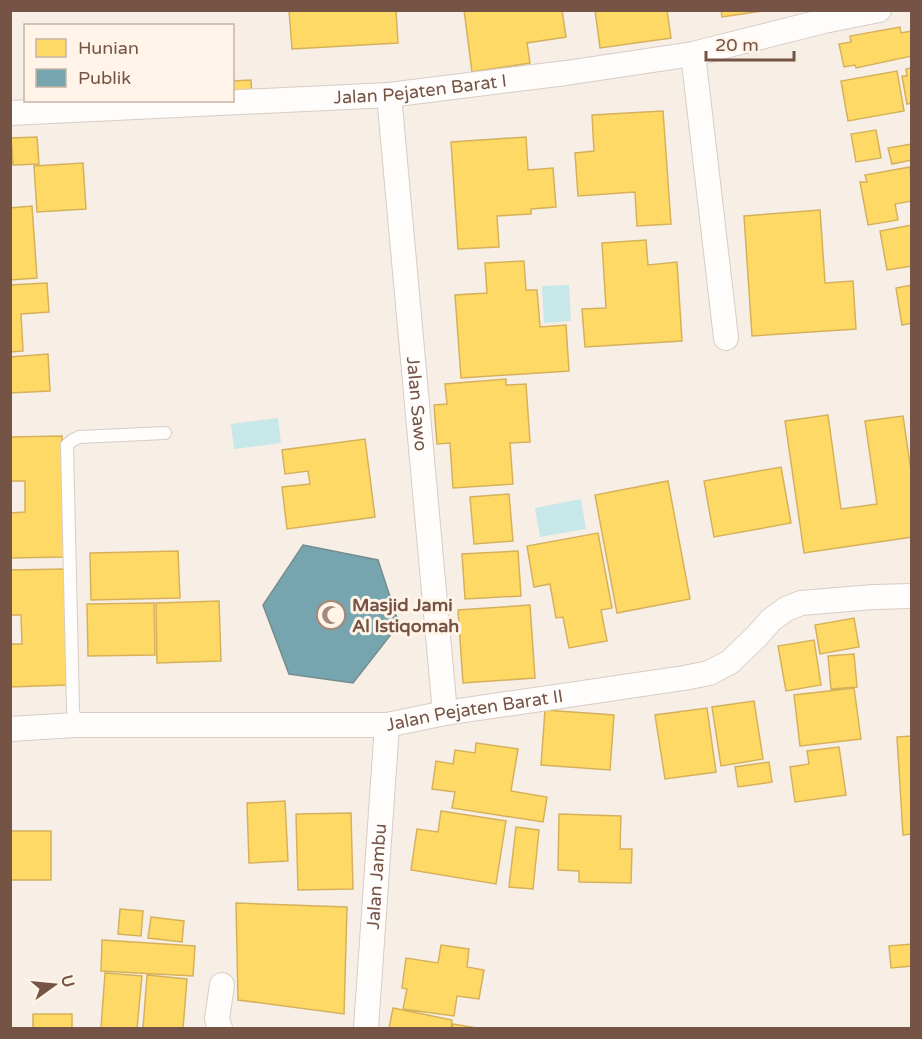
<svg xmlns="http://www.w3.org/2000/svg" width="922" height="1039" font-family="'Varela Round',sans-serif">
<rect width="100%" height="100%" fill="#f7efe6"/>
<path fill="#c7e7e8" d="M569,285L571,321L544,323L542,286Z
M278,418L281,443L234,449L231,424Z
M581,499L586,529L540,537L535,508Z"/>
<path fill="#ffd966" stroke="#d6b15c" stroke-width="1.5" d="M289,10H396L398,43L292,49Z
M464,10H562L566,37L527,43L530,63L472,72Z
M595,10H667L671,38L600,48Z
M721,10H762V11L722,17Z
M900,27L901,33L912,31V56L856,68L855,65L844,67L839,44L851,42L850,36Z
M912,68V103L907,104L902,76H907L906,69Z
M897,71L904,111L848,121L841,81Z
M251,80L252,99L232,100V81Z
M663,111L671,224L637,226L635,192L578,196L575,153L594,151L592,115Z
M876,130L881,158L856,162L851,134Z
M37,137L39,164L13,165L11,138Z
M526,137L528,170L553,168L556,207L531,209V214L497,216L499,247L458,249L451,142Z
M912,144V160L892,164L888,148Z
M83,163L86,209L37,212L34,166Z
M910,167L912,201L895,204L898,220L868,225L860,182H867L865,175Z
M32,206L37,278L10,280V208Z
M820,210L825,283L853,281L856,329L752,336L744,216Z
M912,225V266L887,270L880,231Z
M646,240L648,265L677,262L682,341L585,347L582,309L606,308L602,243Z
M524,261L526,290H537L540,327L566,325L569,371L461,378L455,295L487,293L485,263Z
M47,283L49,312L21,314L23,351L10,352V285Z
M912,285V323L902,325L896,288Z
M48,354L50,391L10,393V357Z
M506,379V385L526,384L530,442L510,443L513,484L453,488L450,443L437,444L434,405L447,404L445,384Z
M828,415L841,509L877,504L865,421L903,416L912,478V537L804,553L785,421Z
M62,436L65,557L10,558V513L25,512V481H10V437Z
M365,439L375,517L287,529L282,487L310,484L308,471L285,474L282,450Z
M781,467L791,523L714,537L704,481Z
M668,481L690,599L617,613L595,495Z
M509,494L513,541L474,544L470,497Z
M598,533L612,608L601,610L607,641L569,648L563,617L556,618L550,584L534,587L527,546Z
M178,551L180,598L91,600L90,553Z
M518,551L521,596L465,599L462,554Z
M64,569L67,685L10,687V644H22L21,615H10V570Z
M219,601L221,661L157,663L156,603Z
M154,603L155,655L88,656L87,604Z
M530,605L535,678L463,683L458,610Z
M854,618L859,647L820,654L815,625Z
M814,640L821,685L786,691L778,646Z
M854,654L857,687L831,689L828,656Z
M854,688L861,739L800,746L794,695Z
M754,701L763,759L721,766L712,707Z
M707,708L716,772L665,779L655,715Z
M545,710L614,715L610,770L541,765Z
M912,736V834L903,835L897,737Z
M476,743L518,749L511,791L547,797L543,822L452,808L455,792L432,789L436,761L453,764L455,750L475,753Z
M839,747L846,795L795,802L790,767L809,764L807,751Z
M769,762L772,782L738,787L735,767Z
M285,801L288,861L249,863L247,803Z
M441,811L506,821L496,884L411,870L417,829L438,832Z
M351,813L353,889L298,890L296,814Z
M559,814L621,816L620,849H632L631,883L579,882V871L558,870Z
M516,827L539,830L533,889L509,887Z
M10,831H51V880H10Z
M236,903L347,907L344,1014L238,1000Z
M120,909L143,911L141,936L118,934Z
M151,917L184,921L182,942L148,938Z
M102,940L195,946L193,976L101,971Z
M912,944V966L891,968L889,946Z
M441,945L469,949L467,967L484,970L479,999L457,996L454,1016L403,1009L407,989L402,988L406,958L438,963Z
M105,973L142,976L137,1028H101Z
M147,975L187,979L183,1028H143Z
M393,1008L452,1020L451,1028H389Z
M33,1014H72V1028H33Z
M453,1024L477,1028H452Z"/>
<path fill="#76a5af" stroke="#768d8f" stroke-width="1.5" d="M303,545L378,560L399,624L353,683L289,674L263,605Z"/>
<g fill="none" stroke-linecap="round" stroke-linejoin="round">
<g stroke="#d8ccc4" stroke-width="14">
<path id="service" d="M75,725L73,709L67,445L73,440L79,437L165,433"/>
</g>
<g stroke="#d8ccc4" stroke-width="26">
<g id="minor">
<path d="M693,54L726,338"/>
<path id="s1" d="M389,95L445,713"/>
<path id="s2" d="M10,113L389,95L566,73L693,54L824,21L879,10"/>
<path id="s3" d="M10,729L75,725H387L445,713L684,678L709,673L730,662L756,637L771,620L786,609L801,603L873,597L912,596"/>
<path d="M220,1028L217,1019L222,985"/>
<path id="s4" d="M366,1028L387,725"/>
</g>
</g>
<use href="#service" stroke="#fefdfb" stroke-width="12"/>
<use href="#minor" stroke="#fefdfb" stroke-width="24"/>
</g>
<defs>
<g id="mosque-ring" transform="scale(1.5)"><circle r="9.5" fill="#fff4e7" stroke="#a38a7d" stroke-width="1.5"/><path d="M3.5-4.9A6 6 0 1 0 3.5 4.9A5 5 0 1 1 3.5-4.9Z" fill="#a38a7d"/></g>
</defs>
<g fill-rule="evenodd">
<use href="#mosque-ring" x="331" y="615"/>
</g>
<g text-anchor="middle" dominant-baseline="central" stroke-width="6" stroke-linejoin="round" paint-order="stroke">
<g font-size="18" fill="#765445" stroke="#fff4e7">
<text stroke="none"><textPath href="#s2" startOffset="411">Jalan Pejaten Barat I</textPath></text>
<text stroke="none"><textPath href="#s1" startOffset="310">Jalan Sawo</textPath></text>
<text stroke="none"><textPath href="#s3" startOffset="466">Jalan Pejaten Barat II</textPath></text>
<text stroke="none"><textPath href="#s4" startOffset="152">Jalan Jambu</textPath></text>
</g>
<g font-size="18" font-weight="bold" fill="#765445" stroke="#fff4e7" text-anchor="start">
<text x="352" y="605">Masjid Jami<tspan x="352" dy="21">Al Istiqomah</tspan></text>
</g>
</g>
<rect width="922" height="1039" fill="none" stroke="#765445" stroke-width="24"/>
<rect x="24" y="24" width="210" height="78" fill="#fff4e7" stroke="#c8b4a6" stroke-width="1.5"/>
<rect x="36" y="39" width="30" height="18" fill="#ffd966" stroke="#c8b4a6" stroke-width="1.5"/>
<text x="78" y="54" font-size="18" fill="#765445">Hunian</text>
<rect x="36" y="69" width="30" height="18" fill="#76a5af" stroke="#c8b4a6" stroke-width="1.5"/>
<text x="78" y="84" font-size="18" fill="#765445">Publik</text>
<g transform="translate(54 985) rotate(75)" stroke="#fff4e7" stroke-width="4.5" paint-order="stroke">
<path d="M0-4.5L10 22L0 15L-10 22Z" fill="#765445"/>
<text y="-9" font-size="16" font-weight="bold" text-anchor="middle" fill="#765445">U</text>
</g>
<path d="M706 51v9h88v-9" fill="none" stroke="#765445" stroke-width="3"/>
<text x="715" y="51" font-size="18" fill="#765445" stroke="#fff4e7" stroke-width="4.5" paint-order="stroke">20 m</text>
</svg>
